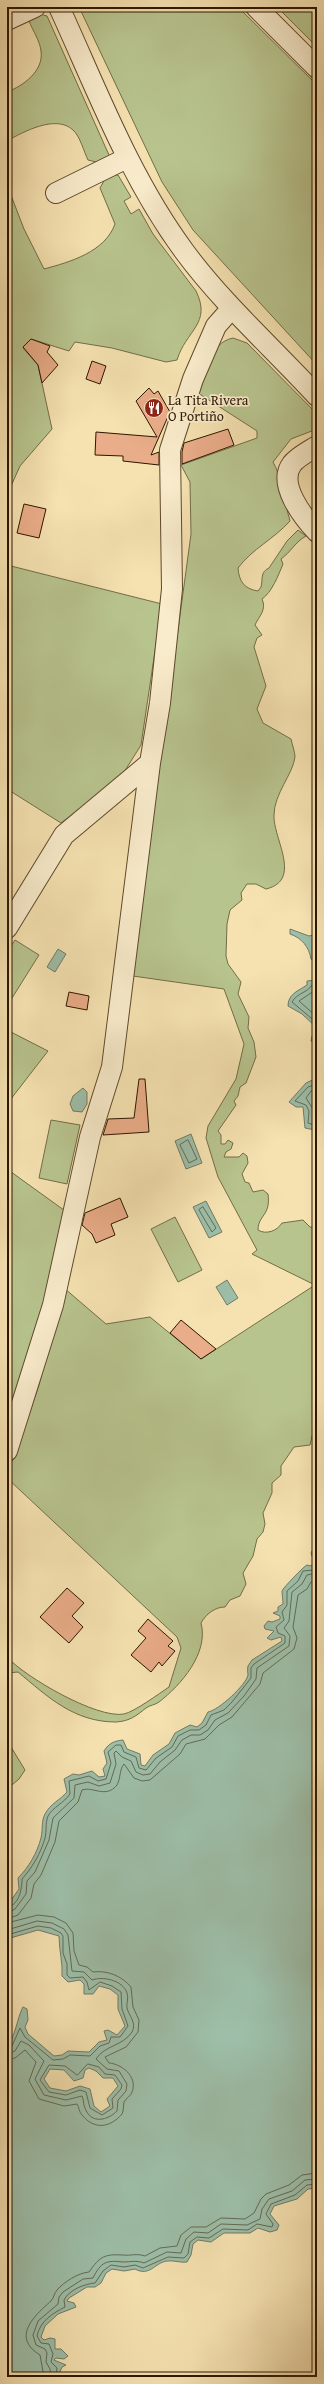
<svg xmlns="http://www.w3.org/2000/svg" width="324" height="2384" font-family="'Gentium Book Plus',serif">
<rect width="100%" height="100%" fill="#f6e2b1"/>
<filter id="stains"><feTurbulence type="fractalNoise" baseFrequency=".005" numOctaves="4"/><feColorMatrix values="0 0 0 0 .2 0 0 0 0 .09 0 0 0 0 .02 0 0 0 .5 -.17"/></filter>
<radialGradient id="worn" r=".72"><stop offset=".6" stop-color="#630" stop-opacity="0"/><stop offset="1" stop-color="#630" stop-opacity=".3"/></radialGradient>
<path fill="#b8c48e" stroke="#726d47" d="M79,7H238L317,85V365L193,230L162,182Z
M277,7H317V47Z
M39,14L47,16L109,155L108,161L100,163L88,160C84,152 80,136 73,130C56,114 23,132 7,141V92C23,86 44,71 41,51C40,41 33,31 29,21L33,16Z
M111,175H118L131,197L124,201L131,214L139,209L153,234L196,291C212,324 186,330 177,360L166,362L112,348L75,342L69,351L31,339L23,348L38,365L52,429L20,466L7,495V185L24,229L44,269C70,262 105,252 115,224L100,188L105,179Z
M233,338L247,343L317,414V429L291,439L273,462C281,475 285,504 290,521C274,539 252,549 238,568C239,581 244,589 258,591L261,587C263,579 260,572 269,568L287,541L298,530L306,536C295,542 291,552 281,559L283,564C278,576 272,592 262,599C267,610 259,616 255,625L262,635L257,638L254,647L266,686L257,709L263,723L291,739C292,744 295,752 295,757C293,774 274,794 274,815C273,839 303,880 266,889L256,884H247L241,893L242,900L230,910L227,924L226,956L228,964L241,982L238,994L249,1017L248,1028L254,1042L256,1057L246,1083L240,1087L238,1096L234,1101L236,1105L218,1131L221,1135V1144H225L228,1140L233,1143L231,1149L226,1152L224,1157H239L243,1153L247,1156L248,1163L242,1174L245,1182L249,1183L253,1192L263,1190L268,1194C271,1216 258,1215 258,1230C266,1235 277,1231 282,1223L303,1220L310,1227L317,1228V1398L314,1402C320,1418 313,1429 310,1445L294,1447L281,1466V1475L272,1483V1493L263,1513L265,1524L263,1532L257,1539L253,1556L243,1573L246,1584L240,1596L230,1600L225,1607C215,1607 206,1614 201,1623C209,1653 181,1685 159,1702C155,1705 150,1705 146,1708C136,1716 130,1721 116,1722C74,1722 48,1697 18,1672L7,1673V1657C25,1677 97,1719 124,1714C134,1712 160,1693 169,1687L181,1648L177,1637L7,1478V1472L17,1450L39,1385L64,1288L106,1324L150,1317L201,1359L315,1285L252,1254L257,1250L218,1177L206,1138L208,1126L236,1079L244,1044L224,989L133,976L153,815L191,534L190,482L181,465L257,438V431L198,393C205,373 209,343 233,338Z
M7,565L162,604L141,745L121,777L61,823L7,789Z
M15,940L39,955L7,1006V952Z
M7,1030L48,1051L7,1104Z
M51,1120L80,1125L67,1184L39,1178Z
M7,1169L68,1213L22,1385L7,1428Z
M175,1217L202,1270L178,1282L151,1229Z
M7,1733L11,1747L25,1770L19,1779L7,1789Z"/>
<path fill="#9dbea8" stroke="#707b65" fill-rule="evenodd" d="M290,929L309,936L317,934V964L311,959C309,947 302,938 290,934Z
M58,949L66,954L55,972L47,967Z
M317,980V1043L311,1041L312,1036L317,1032L316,1027L302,1014L288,1006C288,994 298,991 307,985V981Z
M317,1078V1141L314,1140L315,1130L305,1128L303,1107H296L289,1102L306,1083Z
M83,1088L87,1092V1104L82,1112L73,1111L70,1104L73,1096Z
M191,1134L202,1163L186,1169L175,1141Z
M206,1201L222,1232L209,1238L193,1207Z
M227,1280L238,1298L227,1305L216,1287Z
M317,1541V2188L308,2189L297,2199L274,2206L270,2214L279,2225L277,2230L270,2232L258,2228L250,2233H224L211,2242L198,2240L193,2244L191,2255L187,2262C180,2263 174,2260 167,2261C154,2263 150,2277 135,2269L124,2271L112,2269L106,2273L101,2283L95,2287H87L69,2298L67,2301L74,2303L76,2307L58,2314L45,2326L41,2337L44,2340L50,2338L55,2339V2349H61L68,2356L64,2359L56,2358L54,2360L66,2365L62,2367L59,2374L62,2377H7V2045C15,2039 17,2018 23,2007L27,2009L28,2020L25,2027L28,2034L54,2056L62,2055L68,2051L89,2052L99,2042L107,2040L104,2031L108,2030L117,2035L125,2026L118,2009V1995L110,1989L99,1986L93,1994H84V1984L80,1980L68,1982L62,1976C63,1963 59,1950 59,1936L38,1930L7,1939V1906L19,1889L18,1878C29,1867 37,1853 41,1838C43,1829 41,1822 45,1814C50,1804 60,1800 67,1792L64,1779L73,1774L79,1775L92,1771L99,1777L105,1776L103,1769L107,1763L104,1751C109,1743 114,1741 123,1740L127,1749L140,1754L141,1765L145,1766L153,1755L169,1744L175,1733L190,1725L197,1727L202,1723L208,1712C219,1710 246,1685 248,1675C248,1673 247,1669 248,1666L252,1660L282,1641L281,1637L271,1640L267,1638L274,1631L265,1629L264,1626L268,1621L272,1622L280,1619V1616L273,1613L278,1611V1607L283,1604C283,1600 282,1594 282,1591C283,1588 304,1566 307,1565L311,1566L314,1562L311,1553ZM89,2068L96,2071L103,2078H113L118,2086L107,2099L110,2106L101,2112L94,2106L90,2089L80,2086L66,2091L50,2088L44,2079L50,2069L64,2070L74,2081L83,2078L85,2070Z"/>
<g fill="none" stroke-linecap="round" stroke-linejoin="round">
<path stroke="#646a54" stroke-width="1" d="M317,984L312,985C307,993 297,993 292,1002L317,1023
M317,989L299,1001L317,1017
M317,1084L308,1087L295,1101L306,1105L309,1111L308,1123L317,1126
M317,1089L311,1091L306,1098L313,1109V1119L317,1121
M188,1140L197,1159L189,1163L180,1145Z
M203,1207L216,1228L212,1232L199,1210Z
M7,1907C19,1906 22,1889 22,1879C32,1868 41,1853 45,1838C47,1830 45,1824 48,1816C53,1807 64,1803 70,1794L69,1781L89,1776L98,1781L106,1779L111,1763L108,1752L116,1745H121L124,1752L136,1757L139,1768L146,1770L156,1758L172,1747L178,1736L190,1730H199L206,1725L211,1715L224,1710L232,1702L251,1678V1668L254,1664L285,1643V1636L278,1633L276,1627L284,1620L282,1612L287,1605V1591L298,1581L303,1571L313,1570L317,1565
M7,1913L15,1909L26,1894L27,1881L35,1872L49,1840L53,1818L74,1798L75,1785L88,1782L99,1786L110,1783L116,1764L114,1753L116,1751L122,1757L131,1761L136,1772L143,1775L150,1774L160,1762L175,1750L182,1740L191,1735H200L208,1730L215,1720L228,1713L244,1696L256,1679L257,1668L289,1646L290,1636L284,1628L289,1621L292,1592L302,1584L307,1575L317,1573
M7,1919L18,1915L31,1898L34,1884L41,1875L55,1842L59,1821L78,1802L82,1790C93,1786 106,1799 117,1785C121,1778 119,1770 124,1764L134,1778L142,1781L150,1780L180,1754L186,1744L205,1739L219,1725L232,1717L260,1684L263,1673L294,1649L297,1638L293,1627L298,1595L307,1589L311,1582L317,1580
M7,1923L38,1915L54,1917L66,1923L73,1933L74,1951L79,1965L87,1967L93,1972C107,1970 122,1976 131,1987L133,2007L139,2020L138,2032L126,2047L105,2057L109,2063C122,2064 138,2077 132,2092C131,2096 126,2098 124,2102C123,2106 124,2110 122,2114C110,2128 94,2130 82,2115C79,2112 79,2107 77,2104L64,2106L39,2099L29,2081L36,2062L25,2050L15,2058L7,2060
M7,1930L37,1921L52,1923L64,1929L68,1935L72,1971L84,1972L92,1980C102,1976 123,1980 127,1993C129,1998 126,2004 127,2008C129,2016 137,2023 132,2032C123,2046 105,2045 96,2059L107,2069L119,2071L127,2084L126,2091L118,2100L117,2111C108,2120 91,2125 85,2108C83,2104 84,2100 82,2096L66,2100L44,2095L35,2079L44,2061L29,2045L21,2041L15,2051L7,2054
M7,1935L38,1926L51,1928L61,1933L63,1936V1953L67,1964V1975L70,1978L83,1977L87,1982L89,1990L100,1982L112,1986L121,1992L122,2009L128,2026L120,2037H111L109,2043L100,2046L90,2056L70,2055L63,2059L53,2060L25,2037L20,2028L12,2046L7,2049
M88,2064L99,2067L105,2074L115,2075L122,2085L121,2089L112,2099L113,2108L102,2115L90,2108L86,2092L80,2090L66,2095L49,2092L40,2080L49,2065L65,2066L77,2075Z
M44,2377L40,2355C11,2337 34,2316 51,2301C54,2298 54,2293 57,2290C64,2282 78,2273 89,2272C100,2256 105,2254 123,2255C131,2256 136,2253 145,2256L160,2248L177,2246L181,2235L191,2227H206L221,2218L245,2219L254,2213L261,2199L266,2194L289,2185L302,2175L317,2173
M51,2377L50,2369L46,2362L47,2353L45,2349L36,2345L33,2335L38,2321L58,2304L59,2297L63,2292L83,2279L93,2278C101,2262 106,2260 123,2262C131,2262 136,2260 144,2263L167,2252L181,2253L186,2239L194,2232L208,2233L221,2224L247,2225L260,2219L262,2209L269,2199L292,2191L305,2180L317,2179
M56,2377L57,2368L51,2362L53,2354L49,2344L41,2343L37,2336C40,2321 53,2313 65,2307L64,2300C69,2290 84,2284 95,2283L103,2271L111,2265L124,2267L135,2265L143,2268L168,2257L184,2258L188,2254L190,2242L197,2237L209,2238L223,2229L248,2230L257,2224L272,2227L273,2224L266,2214L271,2204L295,2195L307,2185L317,2184"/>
</g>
<path fill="#eaad89" stroke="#2c1600" d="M31,339L50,346L47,352L58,365L42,383L38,365L23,347Z
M92,361L106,366L100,384L86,379Z
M149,388L154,394L158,391L170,412L151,455L159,452V465L123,461V456L95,455L96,432L157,437L136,401Z
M228,429L234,445L182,464V452L184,443Z
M24,504L46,509L39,538L17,533Z
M69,992L89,996L87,1010L66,1006Z
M139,1079H145L149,1132L103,1135L108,1119L134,1118Z
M120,1198L128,1217L111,1224L115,1235L96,1243L92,1234L82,1225L85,1213Z
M181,1320L216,1349L201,1359L170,1333Z
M67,1588L84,1603L72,1616L83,1627L69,1643L40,1617Z
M148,1619L173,1641L168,1646L175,1651L162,1666L159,1662L151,1672L131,1655L146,1638L138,1631Z"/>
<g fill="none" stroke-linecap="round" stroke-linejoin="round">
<g stroke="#5e492c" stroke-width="22">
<path id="minor" d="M59,7C97,90 130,178 184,251C223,304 272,347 317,396
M256,7L317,68
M7,20L35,7
M56,193L127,158
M317,446C309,451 297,457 292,464C277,484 303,517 317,532
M7,928L64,835L150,763
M7,1451L53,1305L90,1137L112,1067L150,763L160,703L172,589L170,450L193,379L216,326L231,309"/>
</g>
<use href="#minor" stroke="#f9eccc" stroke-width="20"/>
</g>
<defs>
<g id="restaurant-disc" transform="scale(1)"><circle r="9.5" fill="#8f2418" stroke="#f9eccc"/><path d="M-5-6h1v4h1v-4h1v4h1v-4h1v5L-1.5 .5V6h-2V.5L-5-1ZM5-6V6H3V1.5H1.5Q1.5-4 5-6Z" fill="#fff"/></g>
</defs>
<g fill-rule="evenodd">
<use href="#restaurant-disc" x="154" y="408"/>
</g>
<g text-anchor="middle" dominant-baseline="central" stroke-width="3.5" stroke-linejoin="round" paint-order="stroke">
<g font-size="14" fill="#2c1600" stroke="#f9eccc" text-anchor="start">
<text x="168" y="400">La Tita Rivera<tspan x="168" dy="16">O Portiño</tspan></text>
</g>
</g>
<rect width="324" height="2384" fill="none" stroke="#f6e2b1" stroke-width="24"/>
<rect x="8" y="8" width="308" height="2368" fill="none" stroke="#2c1600" stroke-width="2"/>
<rect x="12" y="12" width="300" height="2360" fill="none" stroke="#2c1600"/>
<rect width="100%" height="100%" filter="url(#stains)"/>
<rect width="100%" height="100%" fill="url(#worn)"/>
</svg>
